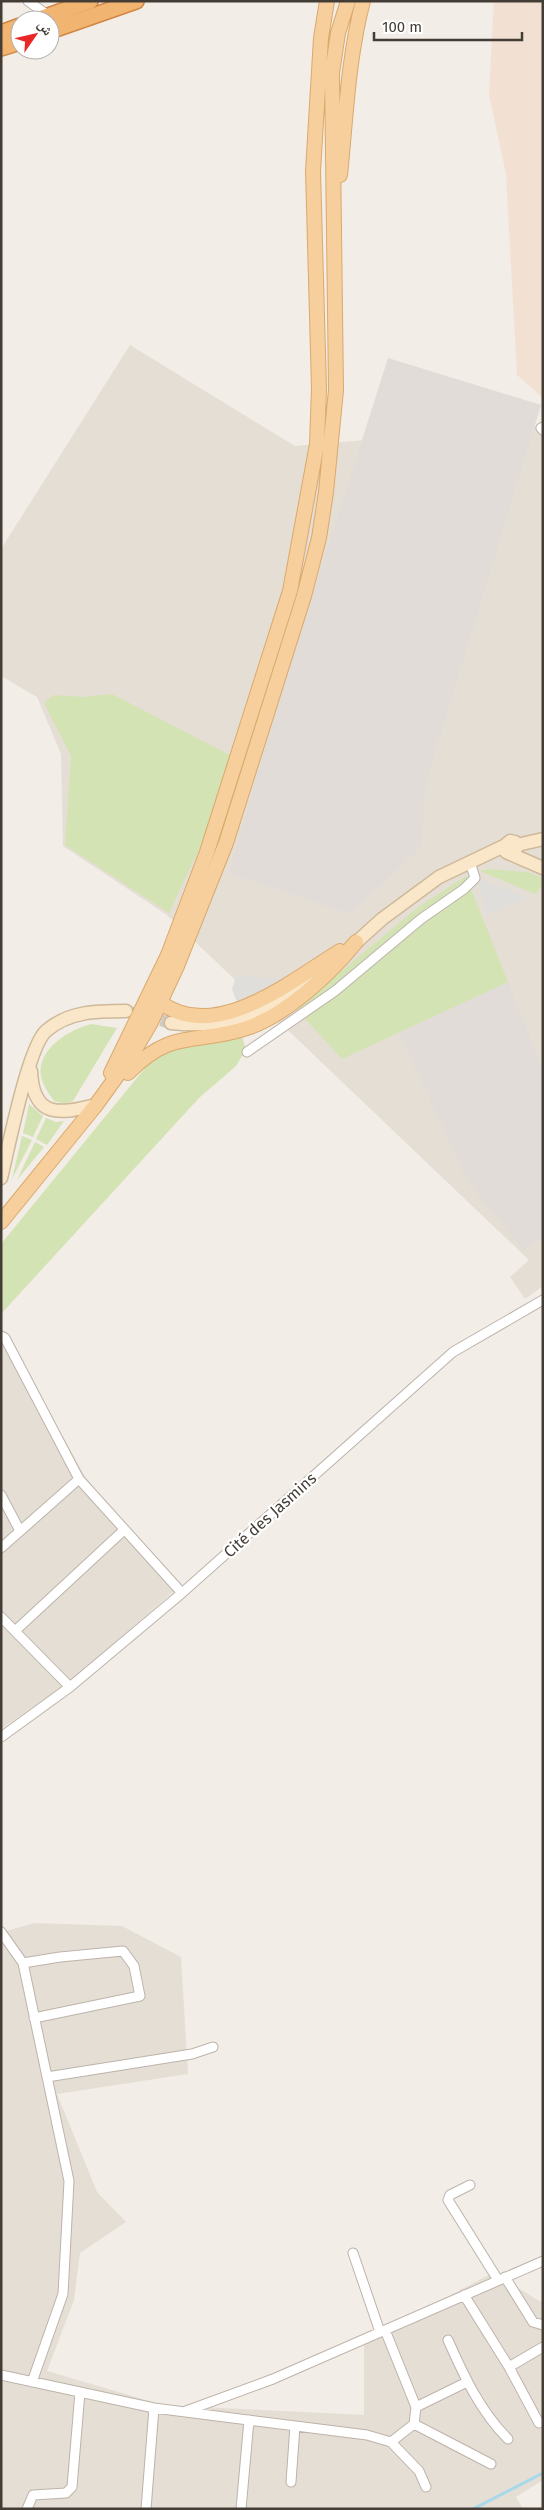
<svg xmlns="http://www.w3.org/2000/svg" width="544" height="2510" font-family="'Fira Sans','Noto Naskh Arabic',sans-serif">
<rect width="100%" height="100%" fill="#f2ede7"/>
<path fill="#e5ded5" d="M130,345L295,446L541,425L543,423V1286L525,1299L510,1277L529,1260L167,915L63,846L61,754L37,697L1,676V549Z
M1,1327L86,1478L174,1591L73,1679L1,1729Z
M1,1923L6,1931L35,1923L122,1926L181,1957L188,2074L57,2094L97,2192L126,2222L80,2253L74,2300L47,2371L163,2405L364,2415V2340L493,2273L543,2303V2480L516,2497L523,2509H1Z"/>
<path fill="#f2e1d3" d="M494,1H543V398L517,375L506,174L489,94Z"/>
<path fill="#e1dcd8" d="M388,358L541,405L425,786L422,846L351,914L229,873L270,730Z
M508,982L543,1071V1238L523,1250L467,1180L399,1033Z"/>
<path fill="#d4e3b3" d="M112,694L232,756L202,843L169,913L65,845L71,756L44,703L54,695L83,697Z
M488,869L527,872L543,878V885L535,894L480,871Z
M466,876L508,982L342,1059L296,1009L417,908Z
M91,1024L117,1028L73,1101L66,1104L54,1101C49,1094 43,1085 41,1077C36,1049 69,1030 91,1024Z
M242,1037L246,1049L236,1066L199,1098L1,1314V1244L154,1057L176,1047Z
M29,1104L43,1116L33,1137L23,1133Z
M46,1118L56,1122L64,1121L47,1145L36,1139Z
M22,1136L32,1140L12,1179Z
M35,1142L44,1147L17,1180Z"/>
<path fill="#e0dedb" d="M479,879L529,898L486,915Z
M236,976L286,979L238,1005L232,989Z"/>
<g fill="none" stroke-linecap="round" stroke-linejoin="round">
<path stroke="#a7d9ea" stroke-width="3" d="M473,2509L543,2473"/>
<path stroke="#cfcac4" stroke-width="12" stroke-dasharray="12 6" stroke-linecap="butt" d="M126,1011L171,1023"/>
<g stroke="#bdb3aa" stroke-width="11">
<path id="street" d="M28,1L49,16
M543,427L541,428L543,430
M247,1052L335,991L421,919L464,889L475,878L470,862
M1,1336L5,1338L79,1479L182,1593
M1,1495L20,1531
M1,1548L79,1479
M1,1617L70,1687
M15,1631L124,1530
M1,1737L70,1687L182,1593L453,1352L543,1300
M1,1932L23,1963L69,2181L63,2294L32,2382
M23,1963L60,1957L123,1951L134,1966L140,1996L34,2018
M47,2077L192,2054L213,2047
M470,2185L450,2195L448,2200L498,2280
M353,2253L380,2332
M505,2277L533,2322L543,2325
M464,2295L509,2367L539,2423
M385,2330L416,2407
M448,2340C464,2376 480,2411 508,2439
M509,2367L543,2347
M1,2375L154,2408L367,2435L391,2442L419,2471L426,2487
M186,2411L273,2379L543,2261
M414,2424L491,2464
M391,2442L414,2424L416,2407L467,2382
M291,2482L295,2426
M27,2509L33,2495L66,2493L72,2487L80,2392
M146,2509L154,2408
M241,2509L249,2420"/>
</g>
<g stroke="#ceb999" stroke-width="15">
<path id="secondary" d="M517,845L543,839
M506,852L543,868
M350,948L382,919L439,877L504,846L510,841L515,842L517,847L512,854
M171,1023C239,1030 270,1009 322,969
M31,1071C33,1119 60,1114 96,1105
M1,1178C8,1150 28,1047 46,1031C69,1011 97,1011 126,1011"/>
</g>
<g stroke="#daa96d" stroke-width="16">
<path id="primary" d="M340,175C346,117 348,58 363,1
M160,1002C215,1045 294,979 340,951
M111,1073L168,955L207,852L290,591L317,444L319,388L313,171L321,38L327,1
M128,1073C174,1026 197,1046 250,1027C288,1013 331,973 356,942
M1,1222L96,1105L130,1058L150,1024L177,966L226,843L304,596L319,538L326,492L336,390L332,73L338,33L348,1"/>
</g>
<g stroke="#d18742" stroke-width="18">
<path id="highway" d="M37,20L90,1
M50,31L136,1
M1,33L20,26
M1,48L20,42"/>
</g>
<use href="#street" stroke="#fff" stroke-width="9"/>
<use href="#secondary" stroke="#fae7c9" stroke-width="12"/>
<use href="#primary" stroke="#f6cf9c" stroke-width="14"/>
<use href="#highway" stroke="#f2b471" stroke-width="15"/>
</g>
<g text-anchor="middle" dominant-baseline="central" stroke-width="4.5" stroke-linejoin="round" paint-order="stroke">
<g font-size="16" fill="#443d36" stroke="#fff">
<text transform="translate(270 1515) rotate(-42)">Cité des Jasmins</text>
</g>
</g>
<rect width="544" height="2510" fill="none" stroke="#443d36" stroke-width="5"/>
<g transform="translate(35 35) rotate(56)"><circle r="24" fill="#ffffff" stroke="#b4b1af"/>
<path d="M0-4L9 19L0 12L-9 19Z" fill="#e92727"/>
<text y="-8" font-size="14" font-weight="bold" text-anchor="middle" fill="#443d36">ش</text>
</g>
<path d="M374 32v8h148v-8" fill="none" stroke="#443d36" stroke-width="2.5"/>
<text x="382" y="32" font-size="15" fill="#443d36" stroke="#ffffff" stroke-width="4" paint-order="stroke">100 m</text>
</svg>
